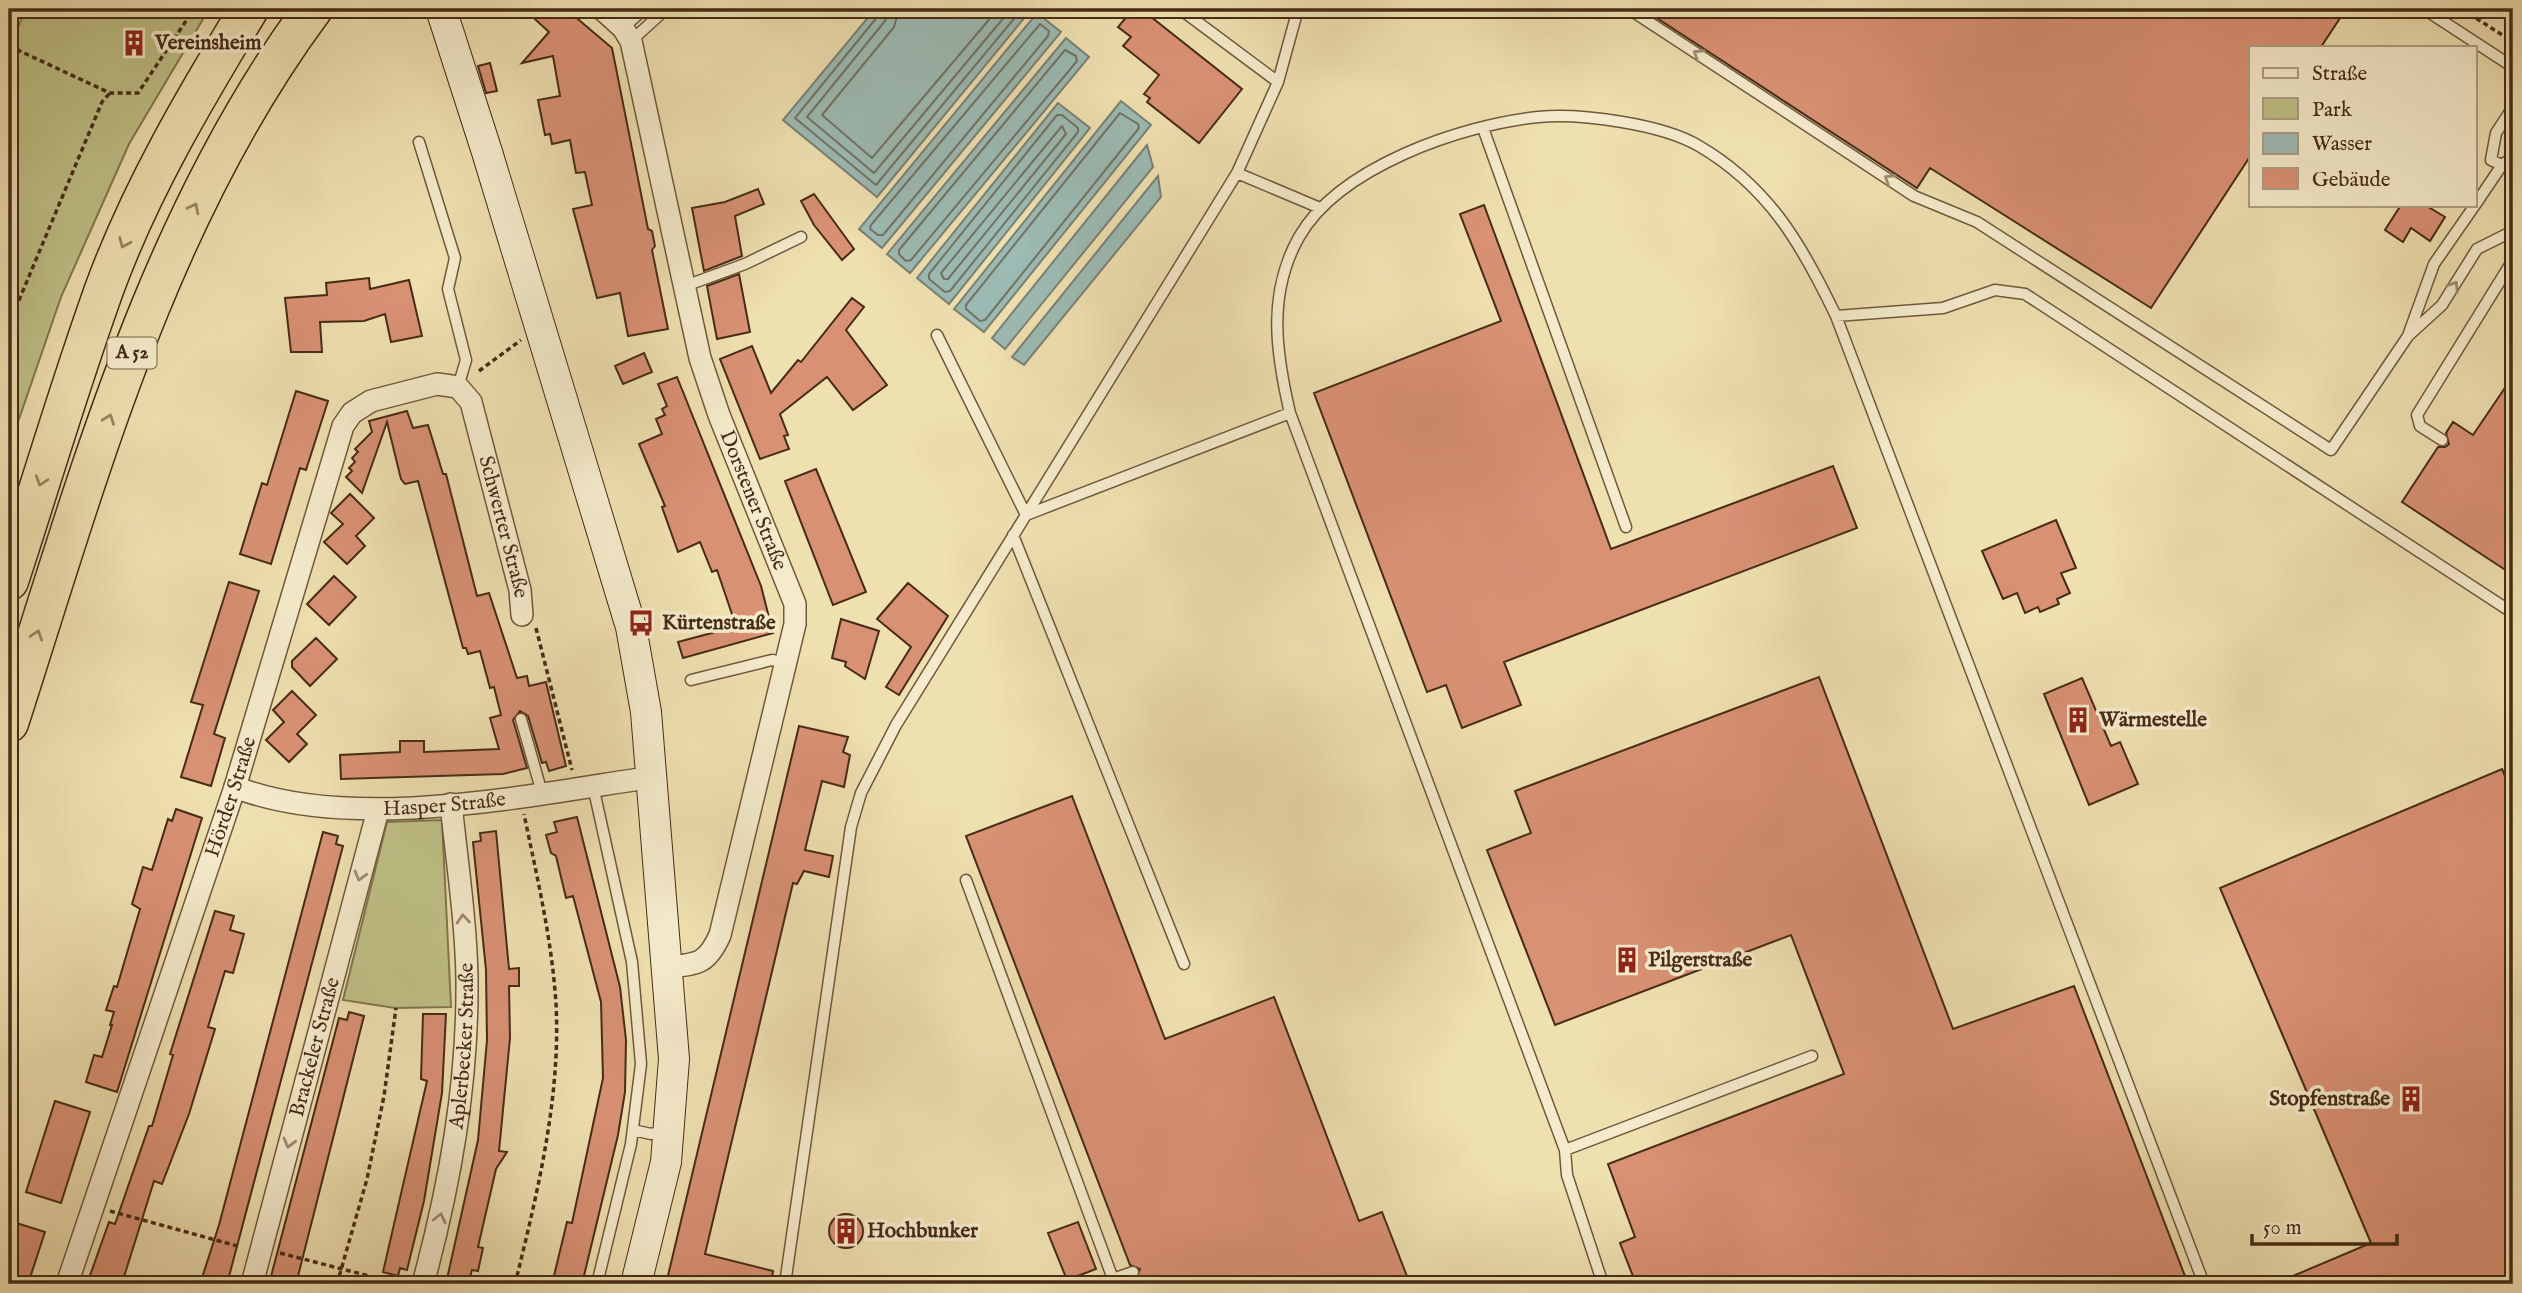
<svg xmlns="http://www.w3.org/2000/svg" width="2522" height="1293" font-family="'IM FELL English',serif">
<rect width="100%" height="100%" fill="#efe0b0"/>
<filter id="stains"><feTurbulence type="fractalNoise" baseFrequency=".00286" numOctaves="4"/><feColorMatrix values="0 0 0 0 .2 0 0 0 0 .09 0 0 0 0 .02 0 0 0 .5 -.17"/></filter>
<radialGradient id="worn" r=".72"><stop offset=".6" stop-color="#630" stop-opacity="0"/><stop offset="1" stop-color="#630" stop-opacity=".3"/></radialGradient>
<path fill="#bfc187" stroke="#82764e" stroke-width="2" d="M26,9H209L129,144L61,297L9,448V29L16,32Z
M442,820L451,1007L395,1008L343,1000L387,822Z"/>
<path fill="#9cbbb4" stroke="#7a8175" stroke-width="2" d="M875,9L1030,11L877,197L783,120Z
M1037,13L1061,32L882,248L859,229Z
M1066,38L1089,57L910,273L887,254Z
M1121,101L1151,125L984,332L954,309Z
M1058,103L1090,128L949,304L917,278Z
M1147,145L1153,167L1005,349L992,338Z
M1158,176L1161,197L1024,365L1012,357Z"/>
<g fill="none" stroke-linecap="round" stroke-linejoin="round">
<path stroke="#717365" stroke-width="2" d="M880,9L878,16L795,118L876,185L1022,9
M888,9L885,21L807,117L874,173L1011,9
M899,9L894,27L822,115L872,158L998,9
M1040,24L1049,31L1048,36L883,235H878L870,229L871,225Z
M1065,50L1076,56L1077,61L911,260L906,261L899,254V250Z
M1120,113L1138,124L1139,128L985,320L980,321L966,309V305Z
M1057,115H1062L1078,128V132L950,291L945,292L929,279V274Z
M1062,126L1066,134L948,279H944L941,273Z"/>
</g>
<path fill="#d99174" stroke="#462b16" stroke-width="2" d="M524,9H566L612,48L648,229L652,231L655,246L652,250L668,329L628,336L620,293L597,298L573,209L592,205L585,172L576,173L570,140L552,144L550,134L545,135L538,100L560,96L553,56L522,63L549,32Z
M1133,9H1141L1242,89L1199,143L1147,102L1150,98L1144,94L1159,75L1123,46L1131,37L1118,27Z
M1643,9H2346L2321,47H2251V155L2151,308L1930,168L1917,188Z
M490,63L497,91L486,93L478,66Z
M758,189L764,204L735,216L742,256L704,271L692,208L725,202Z
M814,194L854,249L842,260L814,225L801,201Z
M1484,205L1611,549L1833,466L1857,528L1504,662L1521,705L1462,728L1446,685L1427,692L1314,393L1501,321L1460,214Z
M2401,205H2425L2445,217L2430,241L2411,228L2403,242L2385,230Z
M739,274L750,332L717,339L707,286Z
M369,278L370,289L409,280L422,336L391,342L385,314L364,321L320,322L322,352H291L285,298L327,295L326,283Z
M852,298L864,307L846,330L887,385L853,410L827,377L780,414L788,435L784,436L789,449L760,459L720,359L752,346L771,393L798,360L801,362Z
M644,353L652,372L623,384L615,366Z
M2513,376V575L2402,502L2438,447H2445L2449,444L2446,433L2453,422L2473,435Z
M677,377L761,586L773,633L683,658L678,642L723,630V627L735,623L717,570L712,572L700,542L678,552L662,507L665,506L639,444L662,434L656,419L665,415L662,409L667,406L658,384Z
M296,391L328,401L306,470L300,468L271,564L240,554L262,483L267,485Z
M407,411L413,428L428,425L443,474H446L477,596L489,593L517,678L527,676L529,686L546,682L566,766L549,771L546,762L542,763L528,716L520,711L513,720L527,768L503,774L341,779L340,755L400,752V741H424V752L499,749L490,718L501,715L494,687L490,688L480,651L468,654L466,648H463L418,481L405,484L401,479L387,422L362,493L346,477L352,471L349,468L355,462L352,458L358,452L355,449L372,432L369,421Z
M816,469L866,592L833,605L785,481Z
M350,494L374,518L356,536L365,546L347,564L324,542L343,524L331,513Z
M2056,520L2076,568L2061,573L2070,593L2057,599L2059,604L2040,612L2038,607L2025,613L2017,593L2003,599L1982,551Z
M334,576L356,597L329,625L307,604Z
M229,582L259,591L214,734L225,738L211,786L181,777L203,705L191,702Z
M908,583L948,616L899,695L886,687L911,647L877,619Z
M841,619L879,631L865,679L845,666L846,662L832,658Z
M316,638L337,659L310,686L292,667V661Z
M1819,677L1953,1029L2074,986L2188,1284H1636L1620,1243L1635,1237L1608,1164L1844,1074L1791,935L1555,1025L1487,850L1531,833L1515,791Z
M2082,678L2111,746L2120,742L2138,784L2089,805L2044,694Z
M292,691L316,715L297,734L307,744L289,762L266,740L284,722L273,710Z
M799,726L848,737L843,752L850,755L844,787L822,781L805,850L833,856L829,877L804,871L797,884L793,883L705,1254L773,1271L771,1284H666Z
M2502,769L2513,795V939L2508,941L2513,954V1284H2274L2371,1243L2220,888Z
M1072,796L1165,1039L1274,997L1359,1221L1382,1212L1410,1284H1138L1136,1279L1140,1269L1130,1265L966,836Z
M176,809L202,818L117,1092L86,1082L94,1055L102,1057L112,1025H110L114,1012L106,1010L114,986L117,987L140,909L132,904L143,867L152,870L168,819L172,821Z
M577,817L620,987L626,1040L625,1092L618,1135L582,1284H552L567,1222L572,1223L603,1078L601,1002L573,896L566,898L556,856L551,853L546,835L557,832L554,822Z
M496,831L509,969L519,968V986H509L510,1038L499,1151L507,1152L496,1169L478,1247L483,1248L478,1271L472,1270L468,1284H452L453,1280L447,1279L478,1140L487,1040L486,970L473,842L481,841L480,833Z
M323,832L338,836L336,844L343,846L227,1284H200L219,1225Z
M215,911L234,916L230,930L244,934L233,973L225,971L208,1027L215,1029L189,1114L162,1184L154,1181L123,1280L114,1277L112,1284H87L109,1222L115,1224L149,1126H152L173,1055L170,1054Z
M349,1012L364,1016L296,1284H269L339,1018L347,1020Z
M423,1014H446L442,1093L424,1201L407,1270L400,1268L398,1276L383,1272L427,1081L421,1079Z
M55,1101L90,1112L61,1203L26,1192Z
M829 1231a17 17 0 1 1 34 0a17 17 0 1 1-34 0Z
M13,1222L45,1232L28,1284H9V1236Z
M1078,1222L1096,1269L1067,1280L1048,1233Z"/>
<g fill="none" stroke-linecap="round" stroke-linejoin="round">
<g stroke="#70583c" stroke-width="13">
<path id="lane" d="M1180,9L1278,82
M1298,9L1278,82L1237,173L1320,208
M1629,9L1914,196L1977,222L2331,450L2408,336L2442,305L2477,249L2513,231
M2424,9L2513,67
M623,28L644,9
M631,41L666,9
M1483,128L1626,527
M419,142L455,258L448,289L466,360L458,387
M2502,165L2491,160L2496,133L2513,107
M2475,205L2502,165L2513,157
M685,286L745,264L801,237
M1836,316L2204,1284
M2409,333L2434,264L2475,205
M937,335L1026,515L1237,173
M2442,440L2420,426L2417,415L2513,260
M1013,535L1184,964
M691,680L772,660L786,663
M521,719L542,793
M593,786L632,962L641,1064L631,1144L597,1284
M966,880L1113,1279
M633,1130L651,1134L665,1131
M1565,1150L1812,1056
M785,1284L851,827L861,793L896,725L1026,515L1290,413
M1098,1284L1133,1272
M1603,1284L1567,1175L1565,1150L1290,413C1276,353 1267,294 1299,237C1339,167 1461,125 1538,117C1581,113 1662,124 1699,146C1769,187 1802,245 1836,316L1943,308L1995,290L2025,294L2513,613"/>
</g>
<g stroke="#70583c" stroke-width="24">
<g id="street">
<path id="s1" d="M602,9L623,28L631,41L700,358L719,415L795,604V624L720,935C707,964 698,964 668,967"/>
<path id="s2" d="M235,787C352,833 530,795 653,777"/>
<path id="s3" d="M67,1284L235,787L343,426L352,413L371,401L437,384L458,387L471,402L520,590L522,615"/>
<path id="s4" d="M252,1284L378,810"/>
<path id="s5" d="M423,1284C450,1184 468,1084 467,979C466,921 457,862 451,804"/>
</g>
</g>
<g stroke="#462b16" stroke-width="32">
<path id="secondary" d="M441,9L487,152L631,627L646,712L674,1059L666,1162L636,1284"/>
</g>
<g stroke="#462b16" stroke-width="41">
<path id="highway" d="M9,581C41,483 70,384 105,287C141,189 195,98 249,9
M9,723C88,478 157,219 313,9"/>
</g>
<path stroke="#462b16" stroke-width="3.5" stroke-dasharray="5 3.5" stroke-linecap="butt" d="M2462,9L2513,42
M9,46L110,93H138L194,9
M9,324L102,102L110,93
M479,371L521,340
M536,628L572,770
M110,1211L241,1247
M280,1253L400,1284
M337,1284L367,1179L384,1096L396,1008
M515,1284C537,1195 561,1097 556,1004C552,940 537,877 524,814"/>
<use href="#lane" stroke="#f5ebcc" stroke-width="10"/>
<use href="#street" stroke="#f5ebcc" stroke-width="21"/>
<use href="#secondary" stroke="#f5ebcc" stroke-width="30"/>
<use href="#highway" stroke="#efe0b0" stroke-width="38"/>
</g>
<defs><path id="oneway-chevron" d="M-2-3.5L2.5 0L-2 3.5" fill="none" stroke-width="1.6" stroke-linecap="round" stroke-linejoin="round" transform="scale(1.75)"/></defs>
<g stroke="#9e8b71">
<use href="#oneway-chevron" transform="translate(1698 54) rotate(-147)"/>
<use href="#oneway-chevron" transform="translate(1889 179) rotate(-147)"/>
<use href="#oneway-chevron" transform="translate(2454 286) rotate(-57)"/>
<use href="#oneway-chevron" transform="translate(360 876) rotate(105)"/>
<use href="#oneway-chevron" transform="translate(463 919) rotate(-95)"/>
<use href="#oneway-chevron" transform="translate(289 1143) rotate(105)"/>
<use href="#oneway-chevron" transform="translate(440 1218) rotate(-77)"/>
</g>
<g stroke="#9a8663">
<use href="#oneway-chevron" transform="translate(194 208) rotate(-63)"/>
<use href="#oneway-chevron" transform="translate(124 243) rotate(113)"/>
<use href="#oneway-chevron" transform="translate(109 419) rotate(-70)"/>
<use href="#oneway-chevron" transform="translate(41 481) rotate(108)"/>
<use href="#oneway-chevron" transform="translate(37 635) rotate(-72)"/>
</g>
<defs>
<g id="building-bare" transform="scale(2.1)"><path d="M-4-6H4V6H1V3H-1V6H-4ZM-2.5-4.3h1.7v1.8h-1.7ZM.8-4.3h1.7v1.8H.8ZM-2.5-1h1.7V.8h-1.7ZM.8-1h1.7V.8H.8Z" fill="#8f2418" stroke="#f5ebcc" stroke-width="2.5" paint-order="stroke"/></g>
<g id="bus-bare" transform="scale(2.1)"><path d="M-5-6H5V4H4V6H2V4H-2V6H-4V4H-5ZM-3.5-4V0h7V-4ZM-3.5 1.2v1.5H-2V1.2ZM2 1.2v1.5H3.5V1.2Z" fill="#8f2418" stroke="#f5ebcc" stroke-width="2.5" paint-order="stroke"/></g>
</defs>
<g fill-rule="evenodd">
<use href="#building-bare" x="134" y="43"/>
<use href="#bus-bare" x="641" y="623"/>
<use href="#building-bare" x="2078" y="720"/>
<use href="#building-bare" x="1627" y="960"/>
<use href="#building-bare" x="2411" y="1099"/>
<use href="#building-bare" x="846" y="1231"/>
</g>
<g text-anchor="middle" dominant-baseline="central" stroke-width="7" stroke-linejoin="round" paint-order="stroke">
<rect fill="#f5ebcc" stroke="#7a654d" stroke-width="2" x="107.5" y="337.5" width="49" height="31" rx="5"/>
<g font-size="19" font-weight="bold" fill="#462b16">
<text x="132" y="353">A 52</text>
</g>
<g font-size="21" font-weight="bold" fill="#462b16" stroke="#f5ebcc" text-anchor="start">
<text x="155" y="43">Vereinsheim</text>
<text x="662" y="623">Kürtenstraße</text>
<text x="2099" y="720">Wärmestelle</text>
<text x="1648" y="960">Pilgerstraße</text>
<text x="2390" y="1099" text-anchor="end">Stopfenstraße</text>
<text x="867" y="1231">Hochbunker</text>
</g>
<g font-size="21" fill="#462b16" stroke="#f5ebcc">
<text stroke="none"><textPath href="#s1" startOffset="520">Dorstener Straße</textPath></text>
<text stroke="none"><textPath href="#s3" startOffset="1178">Schwerter Straße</textPath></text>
<text stroke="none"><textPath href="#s3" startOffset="514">Hörder Straße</textPath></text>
<text stroke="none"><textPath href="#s2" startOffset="212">Hasper Straße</textPath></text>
<text stroke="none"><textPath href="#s5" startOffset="242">Aplerbecker Straße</textPath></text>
<text stroke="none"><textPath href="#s4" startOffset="245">Brackeler Straße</textPath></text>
</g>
</g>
<rect width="2522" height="1293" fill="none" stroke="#efe0b0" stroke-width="35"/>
<rect x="10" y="10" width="2501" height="1272" fill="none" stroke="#462b16" stroke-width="3.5"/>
<rect x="18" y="18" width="2487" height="1258" fill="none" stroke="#462b16" stroke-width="2"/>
<rect x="2249" y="46" width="228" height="161" fill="#f5ebcc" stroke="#af9e83" stroke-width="2"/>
<rect x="2263" y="68" width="35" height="10" fill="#f5ebcc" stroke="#af9e83" stroke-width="2"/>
<text x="2312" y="80" font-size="21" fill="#462b16">Straße</text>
<rect x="2263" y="98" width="35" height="21" fill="#bfc187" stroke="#af9e83" stroke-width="2"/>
<text x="2312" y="116" font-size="21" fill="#462b16">Park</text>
<rect x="2263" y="133" width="35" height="21" fill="#9cbbb4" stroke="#af9e83" stroke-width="2"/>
<text x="2312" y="150" font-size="21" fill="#462b16">Wasser</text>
<rect x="2263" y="168" width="35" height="21" fill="#d99174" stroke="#af9e83" stroke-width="2"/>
<text x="2312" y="186" font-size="21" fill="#462b16">Gebäude</text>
<path d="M2252 1234v10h145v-10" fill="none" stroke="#462b16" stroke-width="3.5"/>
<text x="2263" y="1234" font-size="21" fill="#462b16" stroke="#f5ebcc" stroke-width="5" paint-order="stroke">50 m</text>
<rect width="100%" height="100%" filter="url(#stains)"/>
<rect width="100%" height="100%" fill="url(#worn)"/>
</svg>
